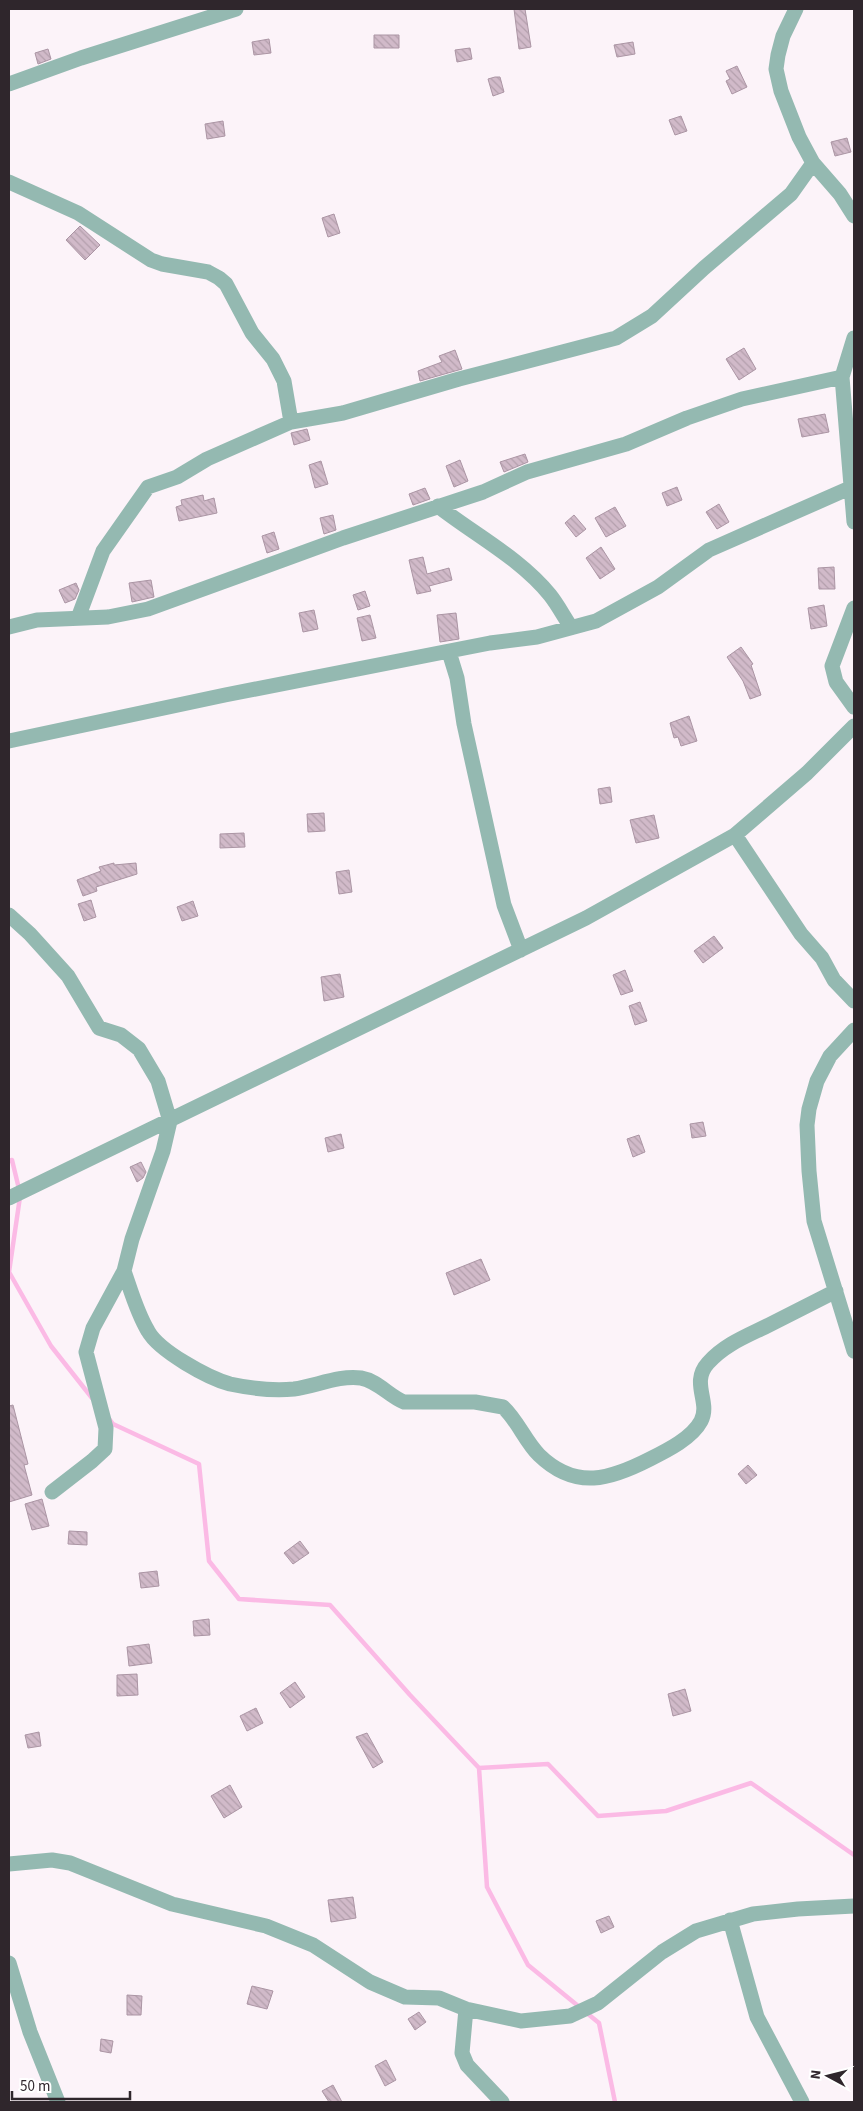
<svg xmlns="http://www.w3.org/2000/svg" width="863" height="2111" font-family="'Source Sans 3',sans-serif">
<defs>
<pattern id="building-back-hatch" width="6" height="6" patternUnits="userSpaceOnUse" patternTransform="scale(1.25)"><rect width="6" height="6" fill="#d1bac9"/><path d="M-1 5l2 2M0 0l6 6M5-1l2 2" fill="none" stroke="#b4a0ad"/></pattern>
</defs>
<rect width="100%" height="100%" fill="#fcf3f9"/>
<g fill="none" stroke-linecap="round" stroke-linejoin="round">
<path stroke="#fbbae5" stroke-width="4.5" d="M9,1161L12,1160L19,1189
M20,1197L9,1272L51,1346L92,1398
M110,1420L113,1424L199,1464L209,1561L239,1599L330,1605L410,1695L479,1768L487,1887L528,1965L599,2023L615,2102
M479,1768L548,1764L598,1816L666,1811L751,1783L854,1855"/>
</g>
<path fill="url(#building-back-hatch)" stroke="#ab95a4" d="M514,9H525L531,47L519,49Z
M374,35H399V48H374Z
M269,39L271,53L254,55L252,42Z
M633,42L635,54L617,57L614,45Z
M470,48L472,59L457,62L455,50Z
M48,49L51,59L38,64L35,53Z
M737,66L747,87L732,94L726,81L730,79L726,71Z
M495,77H500L504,92L493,96L488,79Z
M681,116L687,131L675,135L669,120Z
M223,121L225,136L207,139L205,124Z
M847,138L851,152L835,156L831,142Z
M334,214L340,233L328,237L322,218Z
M80,226L100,245L85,260L66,240Z
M744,348L756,369L739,380L726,359Z
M455,350L462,369L420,381L418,371L442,362L439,356Z
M825,414L829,432L802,437L798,419Z
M307,429L310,440L294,445L291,433Z
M525,454L528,462L504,472L500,462Z
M460,460L468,481L454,487L446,466Z
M321,461L328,484L315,488L309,465Z
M677,487L682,500L667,506L662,493Z
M425,488L430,499L413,505L409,494Z
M203,495L204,501L214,498L217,513L179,521L176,507L182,505L181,500Z
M719,504L729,522L717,529L706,512Z
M615,507L626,526L606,537L595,518Z
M333,515L336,530L324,534L320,518Z
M574,515L586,529L576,537L565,523Z
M274,532L279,549L267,553L262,536Z
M601,547L615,569L600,579L586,558Z
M423,557L427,574L449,568L452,580L429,586L431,591L417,594L409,560Z
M834,567L835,589H819L818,568Z
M151,580L154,597L132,602L129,583Z
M76,583L79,590L75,599L65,603L59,590Z
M365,591L370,606L358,610L353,595Z
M824,605L827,626L811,629L808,608Z
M314,610L318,629L303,632L299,613Z
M456,613L459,639L440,642L437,615Z
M370,615L376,638L362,641L357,618Z
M741,647L753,664L751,665L761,695L750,699L743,681L727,657Z
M689,716L697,741L681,746L678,737L674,738L670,723Z
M610,787L612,802L600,804L598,789Z
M324,813L325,831L308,832L307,814Z
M654,815L659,838L636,843L630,820Z
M244,833L245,847L220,848V834Z
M114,863V865L136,863L137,874L96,887L97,891L83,896L77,880L101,871L99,867Z
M349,870L352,892L339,894L336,872Z
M91,900L96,917L84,921L78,904Z
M193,901L198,916L182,921L177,907Z
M714,936L723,948L703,963L694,951Z
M625,970L633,991L621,995L613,975Z
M340,974L344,997L324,1001L321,977Z
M640,1002L647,1021L635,1025L629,1006Z
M703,1122L706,1136L692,1138L690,1124Z
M341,1134L344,1148L328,1152L325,1138Z
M639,1135L645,1152L633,1157L627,1139Z
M141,1162L146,1172L143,1178L137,1182L130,1167Z
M481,1259L490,1280L454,1295L446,1273Z
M13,1405L28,1464L24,1465L32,1495L9,1502V1406Z
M748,1465L757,1475L746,1484L738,1474Z
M42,1499L49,1526L32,1530L25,1504Z
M69,1531L87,1532V1545L68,1544Z
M300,1541L309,1553L293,1564L284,1553Z
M157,1571L159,1586L141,1588L139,1573Z
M209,1619L210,1635L194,1636L193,1621Z
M149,1644L152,1663L129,1666L127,1647Z
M137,1674L138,1695L117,1696V1675Z
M295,1682L305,1697L290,1708L280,1693Z
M685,1689L691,1711L673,1716L668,1694Z
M256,1708L263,1723L247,1731L240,1716Z
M39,1732L41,1746L28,1748L25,1735Z
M367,1733L383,1762L373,1768L356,1737Z
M230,1785L242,1807L224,1818L211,1796Z
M353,1897L356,1918L331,1922L328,1900Z
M609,1916L614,1927L601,1933L596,1921Z
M252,1986L273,1991L267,2009L247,2004Z
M127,1995L142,1996L141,2015H127Z
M419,2012L426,2022L415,2030L408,2019Z
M101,2039L113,2041L111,2053L100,2051Z
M386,2060L396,2080L385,2086L375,2066Z
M333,2085L342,2102H329L322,2091Z"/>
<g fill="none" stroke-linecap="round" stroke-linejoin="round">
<path stroke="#94b9b1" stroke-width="15" d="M796,9L783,36L778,55L776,69L781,91L799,137L813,163L840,194L854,216
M9,84L81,58L236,9
M9,182L78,213L151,260L162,264L208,272L219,278L226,284L252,333L273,359L284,381L291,422
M854,338L842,377L854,522
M438,506C475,535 520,558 550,595C558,605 564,617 571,627
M854,608L832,666L836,682L854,707
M78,618L103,551L148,487L177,477L207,459L291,422L343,413L459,379L616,338L652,316L704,268L791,194L813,163
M9,627L37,620L108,617L148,609L343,538L483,492L527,472L626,444L687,418L742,399L842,377
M449,652L457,678L464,724L504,905L521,950
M9,741L225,695L490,643L537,637L596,621L658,587L709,550L852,487
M735,835L801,934L822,958L834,980L854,1001
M9,915L30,934L68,976L99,1028L121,1035L139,1049L158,1081L170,1121L163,1151L132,1239L124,1271L93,1328L86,1352L106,1428L105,1449L92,1461L52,1492
M854,1030L830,1056L817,1081L809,1109L807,1125L809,1171L814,1221L854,1351
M9,1198L586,918L735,835L807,773L854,726
M124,1271C131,1291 137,1313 148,1331C159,1351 208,1378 230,1384C249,1388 275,1391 294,1389C316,1386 339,1375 361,1378C378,1381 389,1396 404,1402H475L503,1407C518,1421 525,1441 539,1455C576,1491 611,1479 650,1459C668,1450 692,1438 701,1421C711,1402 690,1383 708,1363C725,1344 747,1336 769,1325C791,1314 814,1302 836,1291
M9,1864L52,1860L70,1863L172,1904L266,1926L313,1945L370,1982L405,1997L439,1998L466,2009L521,2021L570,2016L598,2003L662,1952L696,1931L753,1914L798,1909L854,1906
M730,1920L757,2017L802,2102
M9,1963L30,2032L58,2102
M466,2009L462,2053L467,2065L502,2102"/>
</g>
<rect width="863" height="2111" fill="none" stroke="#2f262c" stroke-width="20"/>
<g transform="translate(828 2076) rotate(277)" stroke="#ffffff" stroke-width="4" paint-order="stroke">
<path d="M0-4L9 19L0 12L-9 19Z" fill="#2f262c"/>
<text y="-8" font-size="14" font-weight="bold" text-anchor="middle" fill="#2f262c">N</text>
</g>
<path d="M12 2091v8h118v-8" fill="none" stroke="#2f262c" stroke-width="2.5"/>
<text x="20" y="2091" font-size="15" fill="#2f262c" stroke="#ffffff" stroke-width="4" paint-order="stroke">50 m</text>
</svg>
